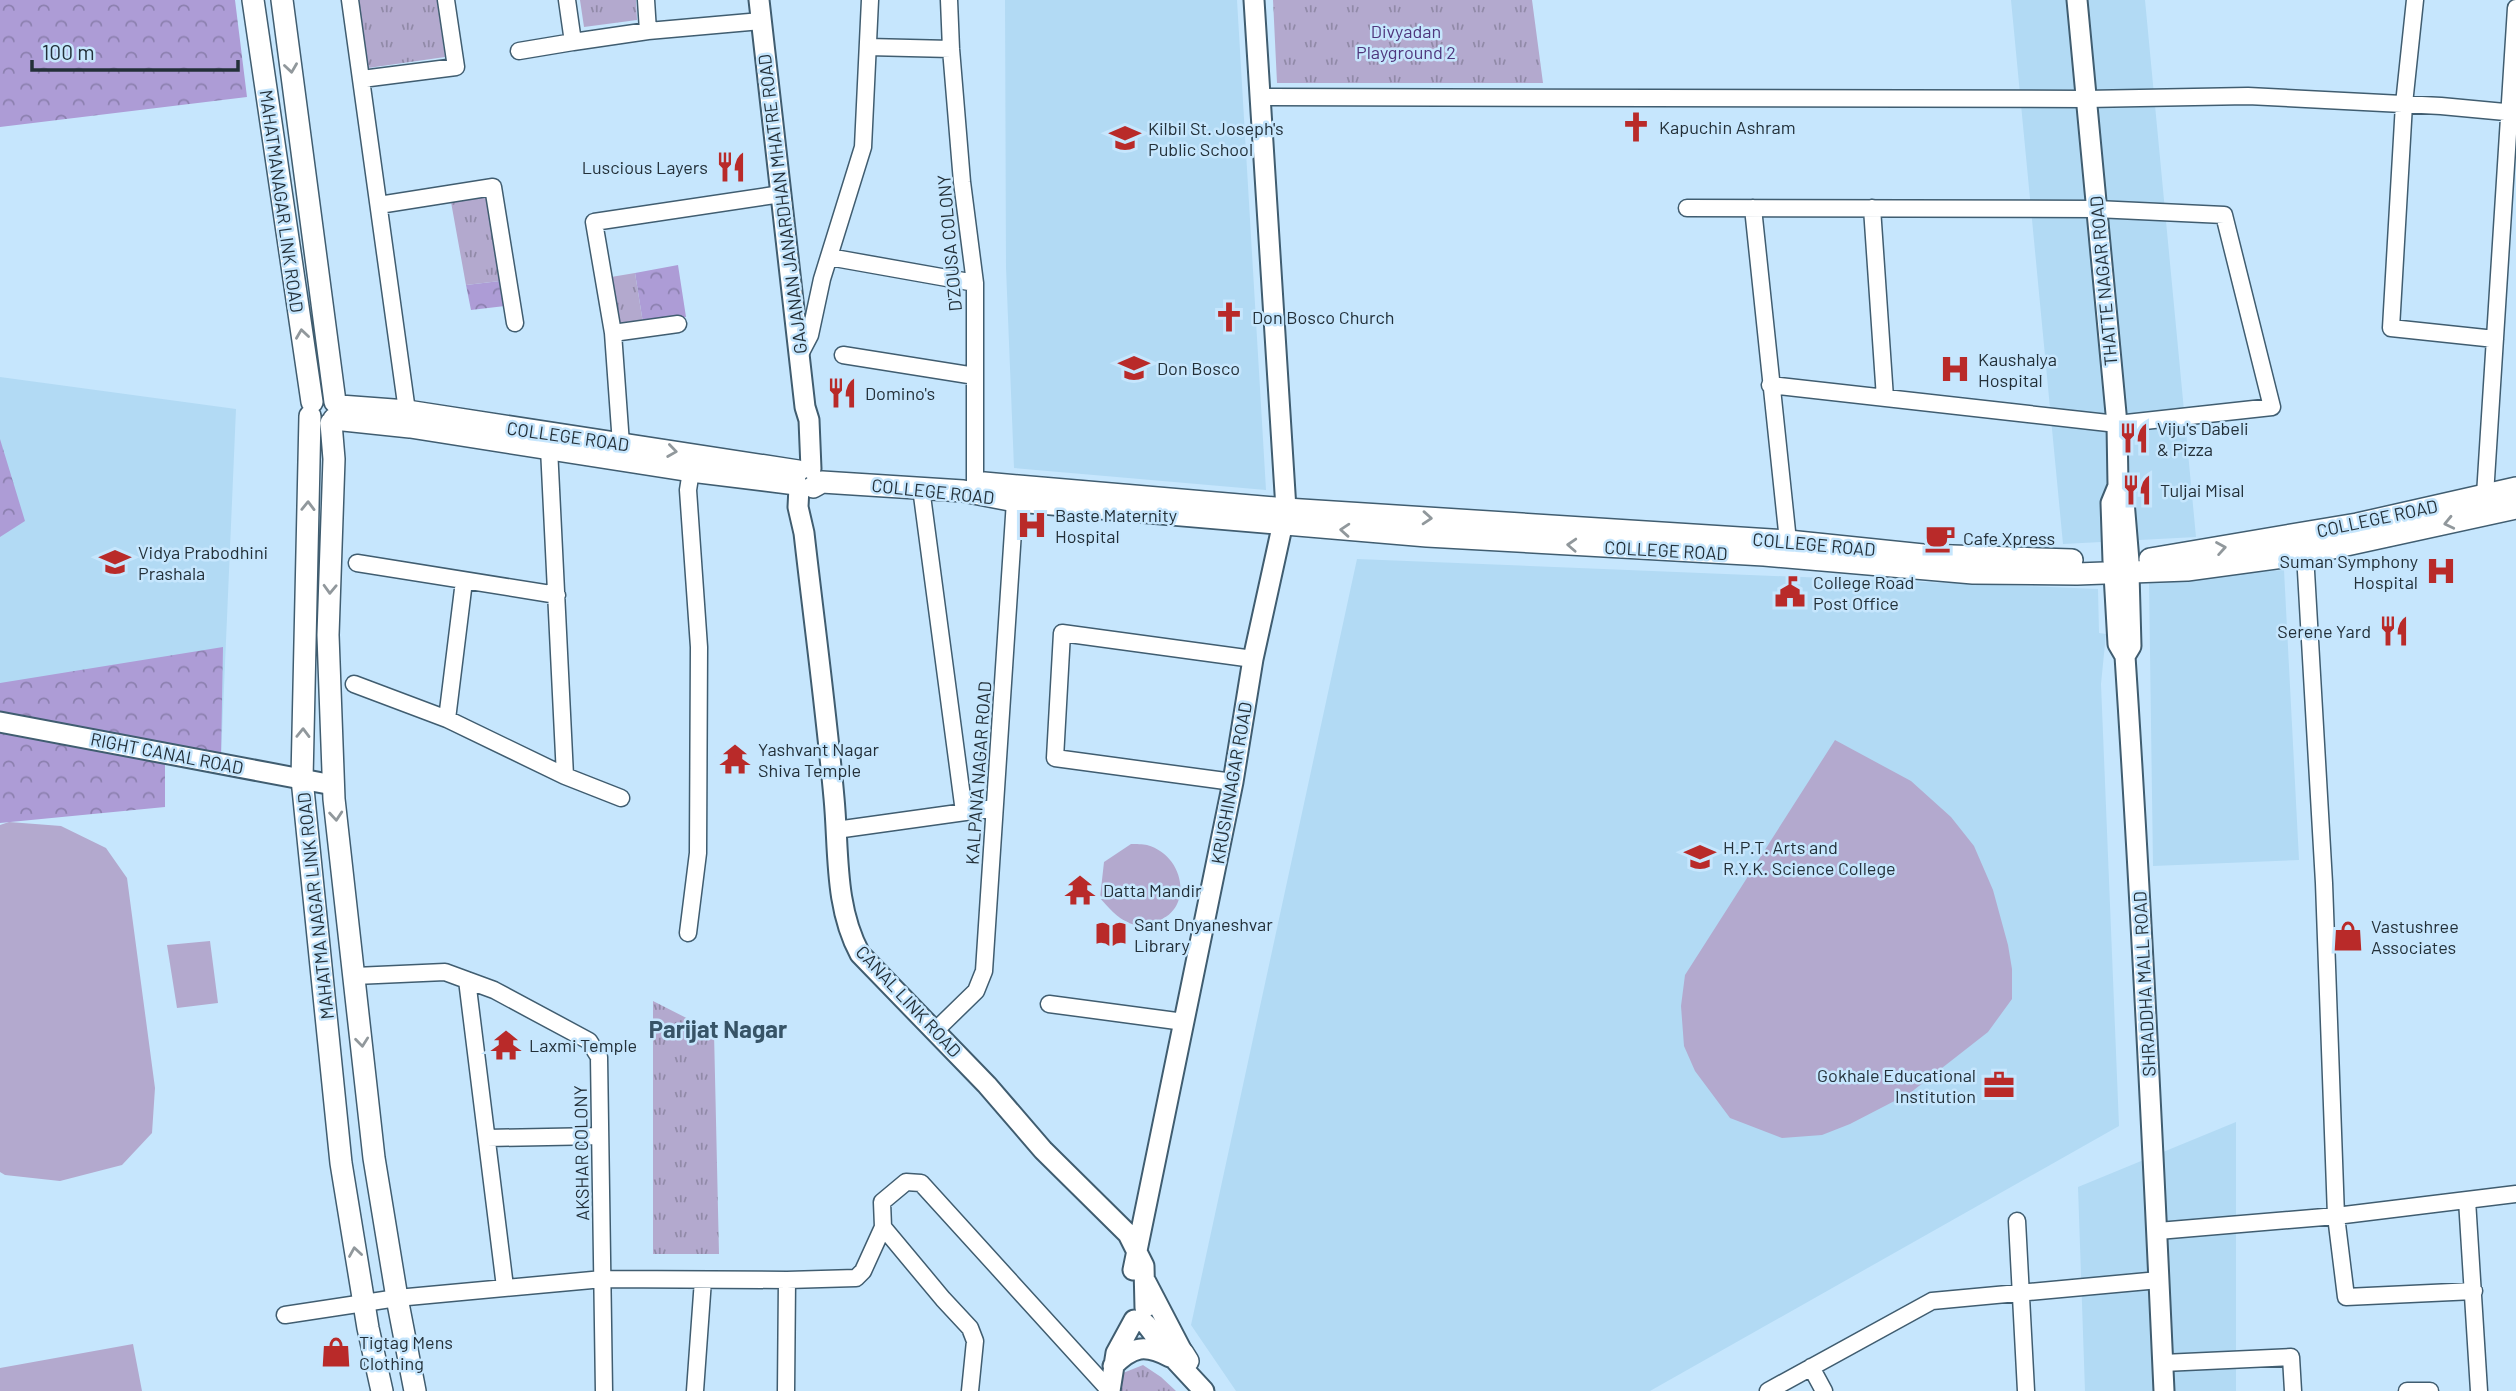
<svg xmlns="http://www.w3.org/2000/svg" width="2516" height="1391" font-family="Barlow,sans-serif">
<defs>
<pattern id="forest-crowns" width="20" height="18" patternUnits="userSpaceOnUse" patternTransform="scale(1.75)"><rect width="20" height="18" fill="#ad9cd6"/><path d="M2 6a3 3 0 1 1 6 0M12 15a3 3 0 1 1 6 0" fill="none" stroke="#8c80af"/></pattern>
<pattern id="park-tufts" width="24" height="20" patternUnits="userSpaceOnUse" patternTransform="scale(1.75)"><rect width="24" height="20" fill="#b3a9ce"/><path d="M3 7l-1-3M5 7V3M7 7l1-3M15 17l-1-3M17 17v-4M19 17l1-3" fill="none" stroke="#918aa8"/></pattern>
</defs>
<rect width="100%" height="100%" fill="#c6e6fd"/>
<path fill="#b2daf4" d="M1005,0H1237L1266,490L1014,468L1006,268Z
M2011,0H2145L2196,537L2063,544Z
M0,377L236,409L221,757L0,715Z
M1357,559L2098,589L2099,633L2106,634L2101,684L2119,1126L1650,1391H1236L1191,1325Z
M2284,570L2299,860L2153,866L2149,580Z
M2236,1122V1391H2085L2078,1187Z"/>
<path fill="#b3a9ce" d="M1835,740L1911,781L1951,817L1974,846L1993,890L2008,945L2012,969V999L1988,1032L1910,1093L1850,1124L1822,1135L1782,1138L1730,1118L1695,1071L1684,1046L1681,1006L1685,975Z
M9,822L61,826L106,848L127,878L155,1088L152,1133L122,1165L60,1181L5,1175L0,1172V825Z
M1131,844C1136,844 1143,844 1147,845C1187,856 1195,915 1150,923C1144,925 1135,926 1129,923C1117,918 1108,907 1100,898L1104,862Z
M210,941L218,1003L177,1008L167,945Z
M133,1344L142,1391H0V1368Z"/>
<path fill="url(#forest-crowns)" d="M0,0H235L247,97L0,127Z
M678,265L686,317L643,323L635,273Z
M500,281L505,306L471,310L466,285Z
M0,439L25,521L0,537Z
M223,647L221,757L165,747V807L0,823V683Z"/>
<path fill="url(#park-tufts)" d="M359,0H437L445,57L368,68Z
M580,0H636L637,20L584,27Z
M1273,0H1532L1543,83H1277Z
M487,196L500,281L466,285L451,202Z
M635,273L643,323L619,325L611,277Z
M653,1001L714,1032L719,1254H653Z
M1143,1365L1161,1377L1176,1391H1120L1123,1373Z"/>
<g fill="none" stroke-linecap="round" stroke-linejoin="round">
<g stroke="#405d70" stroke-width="19">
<path id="minor" d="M350,0L407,411
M567,0L573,42L648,31L761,21
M646,0L648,31
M949,0L951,49L962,182L975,283V483
M2415,0L2404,104L2391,328L2495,339
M868,47L951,49
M519,51L573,42
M362,79L456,67L446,0
M1260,97L2086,99L2248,96L2441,106L2516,113
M379,205L493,187L515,323
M1687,208L2096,209L2224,215L2272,407L2117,424L1770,385
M1753,208L1788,541
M1872,208L1885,398
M829,257L975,283
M613,333L678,324
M843,355L975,376
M799,356L810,335L822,279L863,147L870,0
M621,444L613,333L594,222L781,194
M549,448L565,776L621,798
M921,488L964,812
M2485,495L2516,8
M2305,554L2324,883L2336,1216L2516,1194
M357,563L557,595
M354,684L447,719L565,776
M447,719L464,581
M1233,782L1055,758L1062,633L1253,659
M836,830L994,808
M688,933L698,853L699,647L688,490L691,471
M355,976L445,972L494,990L589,1041L599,1057L604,1391
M467,980L505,1287
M1049,1004L1184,1022
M936,1030L976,991L984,971L1015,501
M487,1138L600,1136
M2467,1200L2479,1391
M2017,1221L2026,1391
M2158,1231L2336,1216L2346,1297L2474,1291
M285,1315L397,1298L603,1279L787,1280L856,1278L863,1271L883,1227
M2163,1363L2291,1357L2293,1391
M1811,1367L1824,1391
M695,1391L703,1280
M786,1391L787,1280
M970,1391L975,1341L970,1328L943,1299L883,1227L882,1202L906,1182L921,1183L1110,1391
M1768,1391L1932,1301L2159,1280
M2407,1391H2430"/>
</g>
<g stroke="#405d70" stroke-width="23">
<path id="tertiary" d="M759,0L805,407L809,420L811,469
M2077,0L2117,424L2118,486L2124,501L2129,561
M799,487L798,507L804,533C814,621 826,709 834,798C839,850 834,906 860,954L987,1085L1043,1150L1128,1234L1144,1266L1145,1308
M2113,561L2111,503L2118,486
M2129,573L2131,646L2125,656C2141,900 2153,1146 2164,1391
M2114,574L2118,644L2125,656
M0,722L333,785
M1133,1270L1233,782L1253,659L1286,509L1254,0
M1146,1282L1183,1353
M1146,1324L1165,1349L1204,1391
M1113,1366C1133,1346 1145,1344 1170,1357
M1110,1391L1116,1353L1134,1320"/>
</g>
<g stroke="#405d70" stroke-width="24">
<path id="secondary" d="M253,0L312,402
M282,0L335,402
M340,406L407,411L798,471
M310,416L302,779L341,1163L368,1328L382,1391
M334,419L410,427L691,471L796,484
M331,423L334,459L328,635L334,799L374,1158L397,1298L415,1391
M984,483L1286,509L1788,541L1923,555L2072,560
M813,487L822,482L963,491L1015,501L1427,536L1764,555L1973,573L2077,574L2187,570L2305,554L2516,508
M2150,559L2357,524L2516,488
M1183,1353L1188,1361"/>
</g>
<use href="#minor" stroke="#fff" stroke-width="16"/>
<use href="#tertiary" stroke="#fff" stroke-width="19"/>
<use href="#secondary" stroke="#fff" stroke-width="21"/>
</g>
<defs><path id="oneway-chevron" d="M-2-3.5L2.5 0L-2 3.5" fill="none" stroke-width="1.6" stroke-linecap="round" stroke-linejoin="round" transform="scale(1.75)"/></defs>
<g stroke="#91989c">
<use href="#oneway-chevron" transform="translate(291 68) rotate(82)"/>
<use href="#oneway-chevron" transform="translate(302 334) rotate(-98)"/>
<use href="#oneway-chevron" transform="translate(672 451) rotate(8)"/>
<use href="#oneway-chevron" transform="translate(308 506) rotate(-89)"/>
<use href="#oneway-chevron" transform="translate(1427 518) rotate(4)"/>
<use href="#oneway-chevron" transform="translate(2449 523) rotate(167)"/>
<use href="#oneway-chevron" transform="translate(1345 530) rotate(-176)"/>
<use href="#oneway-chevron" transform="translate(1572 545) rotate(-177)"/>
<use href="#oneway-chevron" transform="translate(2221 548) rotate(-10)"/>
<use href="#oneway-chevron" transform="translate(330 589) rotate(92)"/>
<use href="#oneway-chevron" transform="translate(303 733) rotate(-89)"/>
<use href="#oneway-chevron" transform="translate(336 816) rotate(85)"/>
<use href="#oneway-chevron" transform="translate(362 1042) rotate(84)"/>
<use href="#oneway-chevron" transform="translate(355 1252) rotate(-99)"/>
</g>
<defs>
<g id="church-bare" transform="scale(2.415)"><path d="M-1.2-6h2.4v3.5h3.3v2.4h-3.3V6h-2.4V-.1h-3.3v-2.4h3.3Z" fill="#b92a29" stroke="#c6e6fd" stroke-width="2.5" paint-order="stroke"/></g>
<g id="school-bare" transform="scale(2.415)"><path d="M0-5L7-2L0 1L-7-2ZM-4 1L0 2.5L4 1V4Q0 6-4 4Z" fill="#b92a29" stroke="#c6e6fd" stroke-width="2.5" paint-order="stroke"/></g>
<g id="restaurant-bare" transform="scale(2.415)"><path d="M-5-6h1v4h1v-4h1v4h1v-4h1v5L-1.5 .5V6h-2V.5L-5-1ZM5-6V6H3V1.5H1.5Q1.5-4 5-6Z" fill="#b92a29" stroke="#c6e6fd" stroke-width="2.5" paint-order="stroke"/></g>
<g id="hospital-bare" transform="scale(2.415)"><path d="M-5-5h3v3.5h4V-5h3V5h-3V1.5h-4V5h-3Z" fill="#b92a29" stroke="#c6e6fd" stroke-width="2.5" paint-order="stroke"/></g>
<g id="cafe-bare" transform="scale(2.415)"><path d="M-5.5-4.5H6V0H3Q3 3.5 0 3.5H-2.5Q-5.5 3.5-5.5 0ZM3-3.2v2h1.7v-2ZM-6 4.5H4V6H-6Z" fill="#b92a29" stroke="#c6e6fd" stroke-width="2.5" paint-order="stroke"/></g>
<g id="civic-bare" transform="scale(2.415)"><path d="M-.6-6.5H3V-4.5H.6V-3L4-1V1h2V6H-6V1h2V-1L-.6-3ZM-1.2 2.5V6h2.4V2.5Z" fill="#b92a29" stroke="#c6e6fd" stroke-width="2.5" paint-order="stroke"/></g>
<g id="temple-bare" transform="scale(2.415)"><path d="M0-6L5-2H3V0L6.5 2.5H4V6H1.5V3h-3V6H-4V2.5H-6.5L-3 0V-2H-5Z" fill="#b92a29" stroke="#c6e6fd" stroke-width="2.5" paint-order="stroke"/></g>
<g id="university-bare" transform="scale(2.415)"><path d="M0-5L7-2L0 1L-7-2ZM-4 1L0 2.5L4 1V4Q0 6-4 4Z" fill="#b92a29" stroke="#c6e6fd" stroke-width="2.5" paint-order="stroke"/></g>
<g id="library-bare" transform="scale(2.415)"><path d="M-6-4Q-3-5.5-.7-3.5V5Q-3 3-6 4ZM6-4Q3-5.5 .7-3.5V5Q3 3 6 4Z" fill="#b92a29" stroke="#c6e6fd" stroke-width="2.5" paint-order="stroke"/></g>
<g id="shop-bare" transform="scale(2.415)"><path d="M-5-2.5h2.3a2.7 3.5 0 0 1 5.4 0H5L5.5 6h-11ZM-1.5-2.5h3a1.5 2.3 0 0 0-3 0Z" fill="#b92a29" stroke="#c6e6fd" stroke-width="2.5" paint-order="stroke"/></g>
<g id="office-bare" transform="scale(2.415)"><path d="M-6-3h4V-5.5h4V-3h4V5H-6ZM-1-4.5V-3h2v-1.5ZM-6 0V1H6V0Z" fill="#b92a29" stroke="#c6e6fd" stroke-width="2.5" paint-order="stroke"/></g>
</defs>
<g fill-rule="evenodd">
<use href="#church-bare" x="1636" y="127"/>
<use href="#school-bare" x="1125" y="138"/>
<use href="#restaurant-bare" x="731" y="167"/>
<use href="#church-bare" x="1229" y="317"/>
<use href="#school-bare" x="1134" y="368"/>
<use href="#hospital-bare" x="1955" y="369"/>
<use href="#restaurant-bare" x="842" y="393"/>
<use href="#restaurant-bare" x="2134" y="438"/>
<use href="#restaurant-bare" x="2137" y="490"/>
<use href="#hospital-bare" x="1032" y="525"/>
<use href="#cafe-bare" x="1940" y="538"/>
<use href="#school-bare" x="115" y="562"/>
<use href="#hospital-bare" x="2441" y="571"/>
<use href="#civic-bare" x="1790" y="592"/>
<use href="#restaurant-bare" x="2394" y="631"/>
<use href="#temple-bare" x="735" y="759"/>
<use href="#university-bare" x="1700" y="857"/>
<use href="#temple-bare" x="1080" y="890"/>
<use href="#library-bare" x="1111" y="934"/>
<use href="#shop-bare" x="2348" y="936"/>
<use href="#temple-bare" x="506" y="1045"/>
<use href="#office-bare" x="1999" y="1085"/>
<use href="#shop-bare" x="336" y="1352"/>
</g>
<g text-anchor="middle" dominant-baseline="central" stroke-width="5" stroke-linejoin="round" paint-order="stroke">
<g font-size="18" fill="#4f367c" stroke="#c6e6fd">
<text x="1406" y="31">Divyadan<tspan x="1406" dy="21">Playground 2</tspan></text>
</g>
<g font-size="18" fill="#233039" stroke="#c6e6fd" text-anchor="start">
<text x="1659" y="127">Kapuchin Ashram</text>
<text x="1148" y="128">Kilbil St. Joseph's<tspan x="1148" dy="21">Public School</tspan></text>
<text x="708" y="167" text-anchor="end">Luscious Layers</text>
<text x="1252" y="317">Don Bosco Church</text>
<text x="1978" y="359">Kaushalya<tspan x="1978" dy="21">Hospital</tspan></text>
<text x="1157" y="368">Don Bosco</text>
<text x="865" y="393">Domino's</text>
<text x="2157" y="428">Viju's Dabeli<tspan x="2157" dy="21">&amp; Pizza</tspan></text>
<text x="2160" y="490">Tuljai Misal</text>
<text x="1055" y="515">Baste Maternity<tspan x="1055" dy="21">Hospital</tspan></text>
<text x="1963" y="538">Cafe Xpress</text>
<text x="138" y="552">Vidya Prabodhini<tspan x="138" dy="21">Prashala</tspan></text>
<text x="2418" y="561" text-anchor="end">Suman Symphony<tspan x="2418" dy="21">Hospital</tspan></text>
<text x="1813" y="582">College Road<tspan x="1813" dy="21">Post Office</tspan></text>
<text x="2371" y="631" text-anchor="end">Serene Yard</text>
<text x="758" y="749">Yashvant Nagar<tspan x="758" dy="21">Shiva Temple</tspan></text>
<text x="1723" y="847">H.P.T. Arts and<tspan x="1723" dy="21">R.Y.K. Science College</tspan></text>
<text x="1103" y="890">Datta Mandir</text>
<text x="1134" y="924">Sant Dnyaneshvar<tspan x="1134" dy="21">Library</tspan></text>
<text x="2371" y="926">Vastushree<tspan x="2371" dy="21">Associates</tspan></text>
<text x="529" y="1045">Laxmi Temple</text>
<text x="1976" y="1075" text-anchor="end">Gokhale Educational<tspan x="1976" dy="21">Institution</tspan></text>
<text x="359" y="1342">Tigtag Mens<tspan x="359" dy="21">Clothing</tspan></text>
</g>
<g font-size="18" fill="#233039" stroke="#c6e6fd">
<text transform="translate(282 201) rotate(82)">MAHATMANAGAR LINK ROAD</text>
<text transform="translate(782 204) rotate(-97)">GAJANAN JANARDHAN MHATRE ROAD</text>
<text transform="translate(949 243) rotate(-95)">D'ZOUSA COLONY</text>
<text transform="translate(2103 281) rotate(-95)">THATTE NAGAR ROAD</text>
<text transform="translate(568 436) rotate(8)">COLLEGE ROAD</text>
<text transform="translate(933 491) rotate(6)">COLLEGE ROAD</text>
<text transform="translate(2377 518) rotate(-12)">COLLEGE ROAD</text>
<text transform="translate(1814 544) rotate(5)">COLLEGE ROAD</text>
<text transform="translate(1666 550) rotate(3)">COLLEGE ROAD</text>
<text transform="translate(167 753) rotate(11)">RIGHT CANAL ROAD</text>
<text transform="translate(978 773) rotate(-86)">KALPANA NAGAR ROAD</text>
<text transform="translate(1231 783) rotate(-80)">KRUSHINAGAR ROAD</text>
<text transform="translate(315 906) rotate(-96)">MAHATMA NAGAR LINK ROAD</text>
<text transform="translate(2144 984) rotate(-93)">SHRADDHA MALL ROAD</text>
<text transform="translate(909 1001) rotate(47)">CANAL LINK ROAD</text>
<text transform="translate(581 1153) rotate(-91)">AKSHAR COLONY</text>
</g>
<g font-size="24" font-weight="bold" fill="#375467" stroke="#c6e6fd">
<text x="718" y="1028">Parijat Nagar</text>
</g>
</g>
<path d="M32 60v10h206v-10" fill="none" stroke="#233039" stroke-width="3.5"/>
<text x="42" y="60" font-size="21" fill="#233039" stroke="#c6e6fd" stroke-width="5" paint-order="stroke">100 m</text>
</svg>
